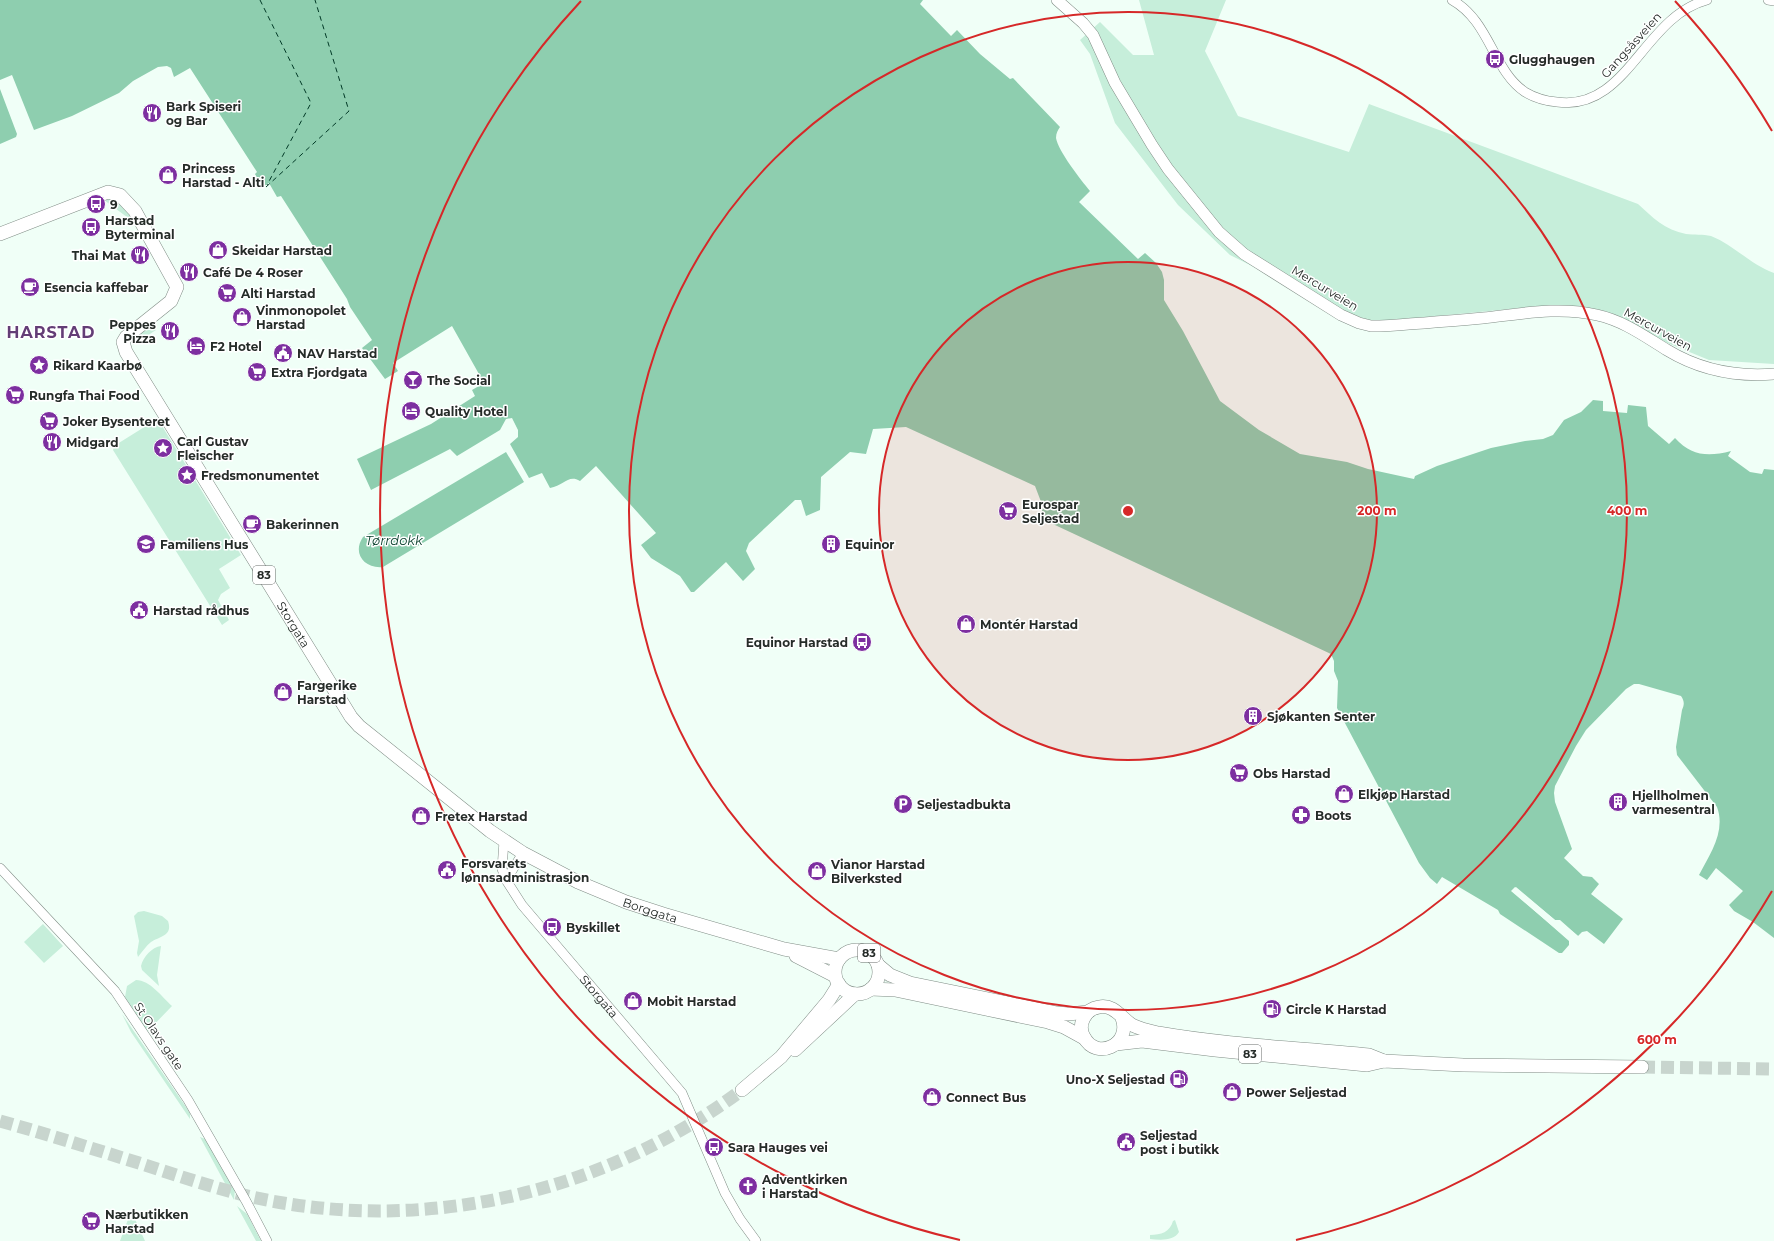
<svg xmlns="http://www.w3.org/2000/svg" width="1774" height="1241" font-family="Montserrat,sans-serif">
<rect width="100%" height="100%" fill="#f0fff7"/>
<path fill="#c6eeda" d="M1139,0H1226L1205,51L1238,116L1349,152L1369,104L1638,204C1652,217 1665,230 1686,234C1694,235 1703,234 1711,236C1734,245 1751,265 1774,273V364L1709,360L1665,342L1605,311L1541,306L1374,322L1340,310L1230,255L1178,205L1115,123L1090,54L1080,40L1100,22L1133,55H1154Z
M111,199C122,202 129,214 135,223L104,200Z
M152,324L156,330L133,345L139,334Z
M154,421H159L241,555L219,569L230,588L221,594L218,600L229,620L222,625L113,450L114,446Z
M144,911L162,916L168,921C173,936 160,936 151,942C146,946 142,952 138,957L137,953L139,941L134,916L138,912Z
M43,924L63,946L44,963L24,942Z
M161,946L157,975L159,986L142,970L141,966C143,957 152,947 161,946Z
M136,980C150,980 162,997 172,1006L147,1032L125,997L127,986Z
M122,1014L186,1107L190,1113V1119L131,1032Z
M200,1137L205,1139L235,1189L234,1200Z
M237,1206L247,1214L261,1241H256Z
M130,1214L134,1217L145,1241H120Z
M1175,1220L1179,1232C1174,1241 1161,1240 1150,1239V1235C1161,1235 1170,1232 1173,1221Z"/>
<path fill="#8eceaf" d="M0,0H923L920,4L951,36L957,30L980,54L1010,79L1013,78L1060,127C1058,130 1056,133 1056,138C1058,151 1081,180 1090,191L1079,202L1138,259L1145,253L1156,263L1162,272L1164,280V300L1183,331L1220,401L1259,430L1300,454L1347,462L1368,469L1414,479L1415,476L1437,466L1491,448L1525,441L1543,439L1553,435L1564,420L1581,412L1593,400L1603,401V411L1627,413L1628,405L1646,407L1648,426L1669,444L1675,438C1691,456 1708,457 1731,451L1728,456L1750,472L1762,474L1764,469L1774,470V938L1753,922L1734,911L1729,905L1743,891L1716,868L1707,880L1699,875C1710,854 1726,831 1717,807L1677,755L1676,747L1682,710C1684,705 1685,702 1681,696L1639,684H1634L1626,689L1586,730L1576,746L1555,786L1554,793L1555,802L1572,849L1564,858L1583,876L1592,877L1599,884L1591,894L1623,919L1604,944L1587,931L1582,932L1578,936L1560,920H1555L1515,887L1511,891L1569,940V945L1562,953H1559L1500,914L1498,910L1442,877L1437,884L1430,878L1419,863L1337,708L1338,681L1334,671V661L1331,654L1040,518L1043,507L1035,486L906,427L873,429L866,454L850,452L821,477L820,510L806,516L801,500H795L749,543L746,551L755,569L743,581L726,562L694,592H691L680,576L651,558L641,545L656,533L596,466L580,481C568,474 564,486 550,488L542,473L529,478L510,444L518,437V430L512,418L506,419L500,430L457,456L450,449L371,490L357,459L431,424L475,396L472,390L484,383L452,326L393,363L398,371L385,379L362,348L372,340L350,307L347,299L281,196L277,197L269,183L262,187L255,174L257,172L190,68L174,77L171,68L167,66L158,67L133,81L119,93L72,116L34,130L12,75L0,80Z
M0,89L17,134L16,137L0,144Z
M506,452L524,482L383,567C364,569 352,553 363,537Z"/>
<path fill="#f0fff7" d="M1516,887L1555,920L1561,922L1578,936L1577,937L1559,922L1554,921L1515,889L1514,891L1571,939V943L1569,945V941L1512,891Z"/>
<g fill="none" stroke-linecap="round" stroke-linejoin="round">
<path stroke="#013926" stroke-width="1" stroke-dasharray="5 4" stroke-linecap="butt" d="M260,0L311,103L267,185
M266,187L349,111L315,0"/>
<path stroke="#c8d5ce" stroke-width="13" stroke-dasharray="13 6" stroke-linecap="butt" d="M1642,1067L1774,1069
M0,1121C47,1134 93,1149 139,1163C176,1175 214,1188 252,1197C423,1235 602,1194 742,1090"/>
<g stroke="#808d86" stroke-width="10">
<g id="minor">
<path d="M1452,0C1490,21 1493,71 1525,92C1535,98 1546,101 1557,102C1627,112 1643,17 1707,0"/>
<path d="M1768,0L1774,1"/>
<path id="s1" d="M504,841L502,869L506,880L522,905L682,1093L725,1193L740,1219L756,1241"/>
<path d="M0,868L115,991L188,1100L246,1201L267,1241"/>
<path d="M506,880L523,853"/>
</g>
</g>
<g stroke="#808d86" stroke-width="12">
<path id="major" d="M1057,0L1083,23L1093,35L1115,83L1152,145L1168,169L1219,232L1244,254L1341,315L1359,323L1371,326H1380C1414,324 1449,321 1483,318C1520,314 1560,306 1597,315C1624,321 1644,336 1667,350C1700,370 1736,377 1774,374"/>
</g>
<g stroke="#808d86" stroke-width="14">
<g id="highway">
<path id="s2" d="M0,234L108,192L120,195L135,211L177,287L171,301L126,337L123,342L126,352L351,717L359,726L490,831L523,853L578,882L626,902L663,914L784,949L839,959"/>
<circle cx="857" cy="972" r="22"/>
<path d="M796,956L835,976"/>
<path d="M878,965L890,975L910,983L1057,1013L1068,1014L1088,1012"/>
<path d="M871,989L895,990L1048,1022L1064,1027L1084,1038"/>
<path d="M1122,1018C1132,1045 1096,1061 1084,1037C1077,1025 1085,1009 1099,1007C1114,1004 1121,1018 1132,1025C1140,1029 1149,1031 1158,1033C1227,1045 1299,1048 1369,1055L1384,1061"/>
<path d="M1116,1044L1142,1041L1215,1050L1367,1065L1384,1061L1463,1065L1642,1067"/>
<path d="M795,1050L855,994"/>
<path d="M742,1090L781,1057L829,1000L839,984"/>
</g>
</g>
<use href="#minor" stroke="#fff" stroke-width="9"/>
<use href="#major" stroke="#fff" stroke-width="11"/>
<use href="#highway" stroke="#fff" stroke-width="13"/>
</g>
<circle cx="1128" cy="511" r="249" fill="#d62828" fill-opacity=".12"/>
<g fill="none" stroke="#d62828" stroke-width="2">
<circle cx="1128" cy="511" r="249"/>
<circle cx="1128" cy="511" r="499"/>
<path d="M1772 891A748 748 0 0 1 1296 1240M960 1240A748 748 0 0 1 581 1M1675 1A748 748 0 0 1 1772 131"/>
</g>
<defs>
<g id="bus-disc" transform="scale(1)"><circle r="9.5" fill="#7d2fa0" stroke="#fff"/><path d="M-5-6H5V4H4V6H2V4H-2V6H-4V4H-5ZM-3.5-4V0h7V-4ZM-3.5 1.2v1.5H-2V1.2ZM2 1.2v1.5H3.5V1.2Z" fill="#fff"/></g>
<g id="restaurant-disc" transform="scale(1)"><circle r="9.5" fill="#7d2fa0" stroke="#fff"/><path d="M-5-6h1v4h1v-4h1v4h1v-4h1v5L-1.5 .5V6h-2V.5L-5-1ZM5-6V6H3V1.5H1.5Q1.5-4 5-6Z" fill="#fff"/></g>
<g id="shop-disc" transform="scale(1)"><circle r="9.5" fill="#7d2fa0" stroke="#fff"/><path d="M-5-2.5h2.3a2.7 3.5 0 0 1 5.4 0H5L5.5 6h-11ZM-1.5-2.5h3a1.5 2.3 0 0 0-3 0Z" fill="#fff"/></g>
<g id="cafe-disc" transform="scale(1)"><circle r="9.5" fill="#7d2fa0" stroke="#fff"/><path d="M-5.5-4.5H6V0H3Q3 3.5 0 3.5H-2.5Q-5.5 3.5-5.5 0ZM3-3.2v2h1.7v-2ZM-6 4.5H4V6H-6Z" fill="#fff"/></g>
<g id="supermarket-disc" transform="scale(1)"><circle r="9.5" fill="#7d2fa0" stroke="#fff"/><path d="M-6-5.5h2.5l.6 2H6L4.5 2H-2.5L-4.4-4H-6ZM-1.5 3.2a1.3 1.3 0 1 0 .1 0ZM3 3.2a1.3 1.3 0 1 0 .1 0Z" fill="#fff"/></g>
<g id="hotel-disc" transform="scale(1)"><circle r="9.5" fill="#7d2fa0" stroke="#fff"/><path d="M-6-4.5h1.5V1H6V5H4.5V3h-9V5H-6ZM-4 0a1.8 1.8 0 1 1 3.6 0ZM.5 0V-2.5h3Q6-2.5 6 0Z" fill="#fff"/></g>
<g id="civic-disc" transform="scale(1)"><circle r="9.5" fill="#7d2fa0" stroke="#fff"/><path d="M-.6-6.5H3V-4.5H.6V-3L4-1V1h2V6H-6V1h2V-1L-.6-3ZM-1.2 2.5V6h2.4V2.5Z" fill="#fff"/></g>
<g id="sight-disc" transform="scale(1)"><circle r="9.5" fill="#7d2fa0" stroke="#fff"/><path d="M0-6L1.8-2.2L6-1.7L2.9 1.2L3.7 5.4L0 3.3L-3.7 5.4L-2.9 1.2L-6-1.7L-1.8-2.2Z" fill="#fff"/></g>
<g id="bar-disc" transform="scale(1)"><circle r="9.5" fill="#7d2fa0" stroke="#fff"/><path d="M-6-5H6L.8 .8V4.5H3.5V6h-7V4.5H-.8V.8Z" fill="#fff"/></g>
<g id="school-disc" transform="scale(1)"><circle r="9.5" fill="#7d2fa0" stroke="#fff"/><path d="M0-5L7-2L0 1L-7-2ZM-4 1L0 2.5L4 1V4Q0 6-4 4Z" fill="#fff"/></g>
<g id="building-disc" transform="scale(1)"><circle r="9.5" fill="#7d2fa0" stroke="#fff"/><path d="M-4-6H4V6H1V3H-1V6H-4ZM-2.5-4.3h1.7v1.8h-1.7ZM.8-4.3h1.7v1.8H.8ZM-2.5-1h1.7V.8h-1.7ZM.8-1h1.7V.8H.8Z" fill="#fff"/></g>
<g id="parking-disc" transform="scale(1)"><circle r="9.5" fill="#7d2fa0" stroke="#fff"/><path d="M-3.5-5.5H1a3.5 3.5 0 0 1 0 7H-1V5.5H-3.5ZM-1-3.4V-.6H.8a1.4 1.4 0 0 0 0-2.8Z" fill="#fff"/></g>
<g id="pharmacy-disc" transform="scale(1)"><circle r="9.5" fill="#7d2fa0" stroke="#fff"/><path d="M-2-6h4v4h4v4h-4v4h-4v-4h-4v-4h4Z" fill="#fff"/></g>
<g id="fuel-disc" transform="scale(1)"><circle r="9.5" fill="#7d2fa0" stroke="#fff"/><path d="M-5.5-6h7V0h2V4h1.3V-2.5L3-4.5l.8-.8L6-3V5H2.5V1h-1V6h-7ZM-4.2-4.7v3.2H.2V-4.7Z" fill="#fff"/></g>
<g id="church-disc" transform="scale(1)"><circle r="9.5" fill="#7d2fa0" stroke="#fff"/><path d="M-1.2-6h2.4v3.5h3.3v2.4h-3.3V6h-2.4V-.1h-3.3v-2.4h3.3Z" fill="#fff"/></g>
</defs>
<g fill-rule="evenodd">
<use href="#bus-disc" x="1495" y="59"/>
<use href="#restaurant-disc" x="152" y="113"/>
<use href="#shop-disc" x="168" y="175"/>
<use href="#bus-disc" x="96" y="204"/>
<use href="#bus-disc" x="91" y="227"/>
<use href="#shop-disc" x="218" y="250"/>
<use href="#restaurant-disc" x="140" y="255"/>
<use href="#restaurant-disc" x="189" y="272"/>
<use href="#cafe-disc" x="30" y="287"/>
<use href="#supermarket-disc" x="227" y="293"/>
<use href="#shop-disc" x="242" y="317"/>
<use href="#restaurant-disc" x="170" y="331"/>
<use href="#hotel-disc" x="196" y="346"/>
<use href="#civic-disc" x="283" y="353"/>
<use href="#sight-disc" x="39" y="365"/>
<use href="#supermarket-disc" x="257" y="372"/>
<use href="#bar-disc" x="413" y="380"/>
<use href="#supermarket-disc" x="15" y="395"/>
<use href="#hotel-disc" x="411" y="411"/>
<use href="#supermarket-disc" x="49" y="421"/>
<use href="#restaurant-disc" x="52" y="442"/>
<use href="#sight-disc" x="163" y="448"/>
<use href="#sight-disc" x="187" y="475"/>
<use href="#supermarket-disc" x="1008" y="511"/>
<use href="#cafe-disc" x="252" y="524"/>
<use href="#school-disc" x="146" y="544"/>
<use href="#building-disc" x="831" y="544"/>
<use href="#civic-disc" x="139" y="610"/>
<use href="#shop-disc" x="966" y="624"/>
<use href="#bus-disc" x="862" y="642"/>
<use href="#shop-disc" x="283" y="692"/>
<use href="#building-disc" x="1253" y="716"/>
<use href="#supermarket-disc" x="1239" y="773"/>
<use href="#shop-disc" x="1344" y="794"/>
<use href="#building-disc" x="1618" y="802"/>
<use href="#parking-disc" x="903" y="804"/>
<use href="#pharmacy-disc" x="1301" y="815"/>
<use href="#shop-disc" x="421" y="816"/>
<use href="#civic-disc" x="447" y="870"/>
<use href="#shop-disc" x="817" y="871"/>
<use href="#bus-disc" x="552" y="927"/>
<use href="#shop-disc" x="633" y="1001"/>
<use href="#fuel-disc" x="1272" y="1009"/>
<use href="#fuel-disc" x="1179" y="1079"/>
<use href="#shop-disc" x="1232" y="1092"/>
<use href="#shop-disc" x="932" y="1097"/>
<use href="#civic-disc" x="1126" y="1142"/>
<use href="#bus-disc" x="714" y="1147"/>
<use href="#church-disc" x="748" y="1186"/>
<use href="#supermarket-disc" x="91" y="1221"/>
</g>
<g text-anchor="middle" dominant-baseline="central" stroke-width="3" stroke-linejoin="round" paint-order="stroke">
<g fill="#fff" stroke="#676b69" stroke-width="1">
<rect x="253" y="566" width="22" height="18" rx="3"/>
<rect x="858" y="944" width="22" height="18" rx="3"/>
<rect x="1239" y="1045" width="22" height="18" rx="3"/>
</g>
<g font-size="11" font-weight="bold" fill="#262c29">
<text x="264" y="575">83</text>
<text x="869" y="953">83</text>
<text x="1250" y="1054">83</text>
</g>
<g font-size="12" fill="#262c29" stroke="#fff">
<text transform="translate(1631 45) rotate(-48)">Gangsåsveien</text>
<text transform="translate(1325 288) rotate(31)">Mercurveien</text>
<text transform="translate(1658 329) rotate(29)">Mercurveien</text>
<text stroke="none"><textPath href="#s2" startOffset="646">Storgata</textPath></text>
<text stroke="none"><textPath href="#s2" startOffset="1114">Borggata</textPath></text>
<text stroke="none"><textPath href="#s1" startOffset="189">Storgata</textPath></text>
<text transform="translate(159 1036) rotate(56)">St Olavs gate</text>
</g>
<g font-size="12" font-weight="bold" fill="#262c29" stroke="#fff" text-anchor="start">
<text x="1509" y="59">Glugghaugen</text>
<text x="166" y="106">Bark Spiseri<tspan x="166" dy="14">og Bar</tspan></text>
<text x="182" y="168">Princess<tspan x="182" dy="14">Harstad - Alti</tspan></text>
<text x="110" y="204">9</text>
<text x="105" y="220">Harstad<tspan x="105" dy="14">Byterminal</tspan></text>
<text x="232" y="250">Skeidar Harstad</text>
<text x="126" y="255" text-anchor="end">Thai Mat</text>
<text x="203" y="272">Café De 4 Roser</text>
<text x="44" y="287">Esencia kaffebar</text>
<text x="241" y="293">Alti Harstad</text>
<text x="256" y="310">Vinmonopolet<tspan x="256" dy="14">Harstad</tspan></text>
<text x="156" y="324" text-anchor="end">Peppes<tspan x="156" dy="14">Pizza</tspan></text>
<text x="210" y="346">F2 Hotel</text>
<text x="297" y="353">NAV Harstad</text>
<text x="53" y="365">Rikard Kaarbø</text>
<text x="271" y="372">Extra Fjordgata</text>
<text x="427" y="380">The Social</text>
<text x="29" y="395">Rungfa Thai Food</text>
<text x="425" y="411">Quality Hotel</text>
<text x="63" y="421">Joker Bysenteret</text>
<text x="177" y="441">Carl Gustav<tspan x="177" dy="14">Fleischer</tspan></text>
<text x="66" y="442">Midgard</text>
<text x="201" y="475">Fredsmonumentet</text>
<text x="1022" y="504">Eurospar<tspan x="1022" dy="14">Seljestad</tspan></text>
<text x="266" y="524">Bakerinnen</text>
<text x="160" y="544">Familiens Hus</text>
<text x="845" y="544">Equinor</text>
<text x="153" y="610">Harstad rådhus</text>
<text x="980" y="624">Montér Harstad</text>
<text x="848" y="642" text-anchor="end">Equinor Harstad</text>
<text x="297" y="685">Fargerike<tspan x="297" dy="14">Harstad</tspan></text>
<text x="1267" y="716">Sjøkanten Senter</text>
<text x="1253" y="773">Obs Harstad</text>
<text x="1358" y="794">Elkjøp Harstad</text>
<text x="1632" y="795">Hjellholmen<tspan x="1632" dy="14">varmesentral</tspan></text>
<text x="917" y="804">Seljestadbukta</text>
<text x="1315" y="815">Boots</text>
<text x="435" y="816">Fretex Harstad</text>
<text x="461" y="863">Forsvarets<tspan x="461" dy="14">lønnsadministrasjon</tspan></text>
<text x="831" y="864">Vianor Harstad<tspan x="831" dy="14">Bilverksted</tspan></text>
<text x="566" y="927">Byskillet</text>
<text x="647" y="1001">Mobit Harstad</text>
<text x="1286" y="1009">Circle K Harstad</text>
<text x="1165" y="1079" text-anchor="end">Uno-X Seljestad</text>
<text x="1246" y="1092">Power Seljestad</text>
<text x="946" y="1097">Connect Bus</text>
<text x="1140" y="1135">Seljestad<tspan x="1140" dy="14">post i butikk</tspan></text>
<text x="728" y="1147">Sara Hauges vei</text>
<text x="762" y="1179">Adventkirken<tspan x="762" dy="14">i Harstad</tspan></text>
<text x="105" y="1214">Nærbutikken<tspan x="105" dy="14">Harstad</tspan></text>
</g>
<g font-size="13" font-style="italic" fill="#013926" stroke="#fff">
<text x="394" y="540">Tørrdokk</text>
</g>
<g font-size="16" font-weight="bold" letter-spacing="1" fill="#633d76" stroke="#fff">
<text x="51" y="332">HARSTAD</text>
</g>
</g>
<circle cx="1128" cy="511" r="6" fill="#d62828" stroke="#fff" stroke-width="2"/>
<g font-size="12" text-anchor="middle" font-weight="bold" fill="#d62828" stroke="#fff" stroke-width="3" stroke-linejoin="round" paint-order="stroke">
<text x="1377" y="515">200 m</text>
<text x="1627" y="515">400 m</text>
<text x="1657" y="1044">600 m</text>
</g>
</svg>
